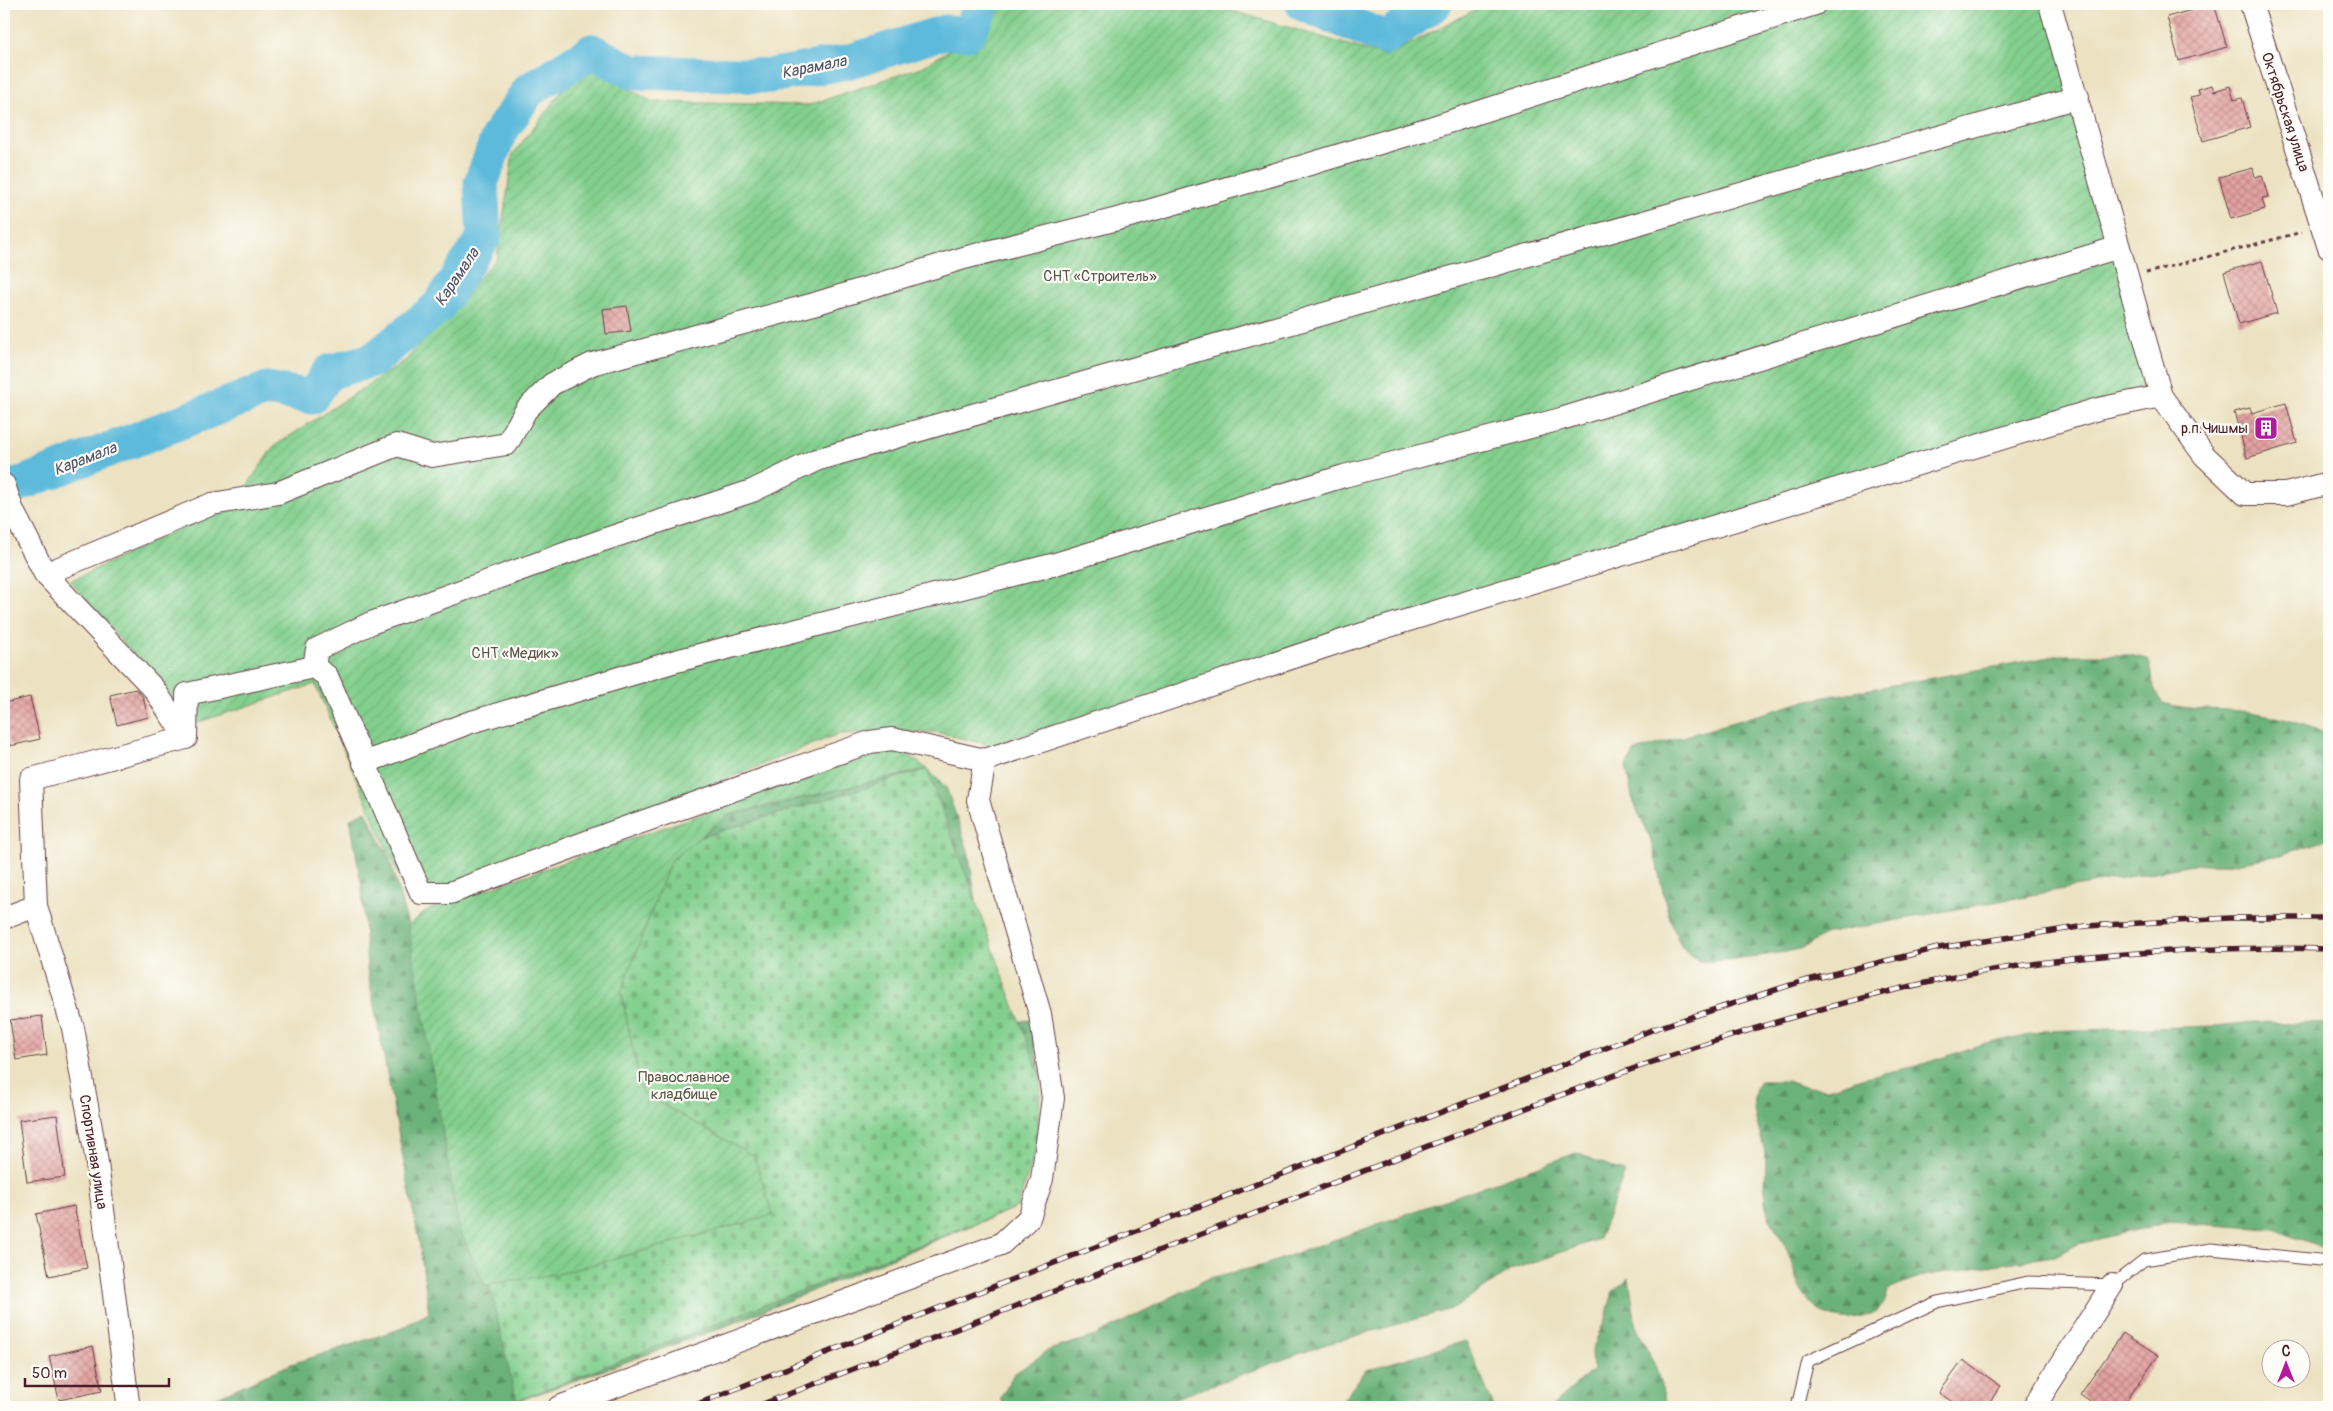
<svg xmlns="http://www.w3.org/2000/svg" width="2333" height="1411" font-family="Pangolin,sans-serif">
<defs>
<pattern id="forest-firs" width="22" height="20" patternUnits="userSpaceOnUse" patternTransform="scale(1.25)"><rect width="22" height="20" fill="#6ab279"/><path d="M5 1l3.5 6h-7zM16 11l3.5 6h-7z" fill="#599063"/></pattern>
<pattern id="cemetery-stones" width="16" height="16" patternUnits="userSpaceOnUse" patternTransform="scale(1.25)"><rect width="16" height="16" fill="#83d08e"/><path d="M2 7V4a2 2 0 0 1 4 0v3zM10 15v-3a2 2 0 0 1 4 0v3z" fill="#73b27b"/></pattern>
<pattern id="garden-furrows" width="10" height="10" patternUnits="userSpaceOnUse" patternTransform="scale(1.25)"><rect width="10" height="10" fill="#83d08e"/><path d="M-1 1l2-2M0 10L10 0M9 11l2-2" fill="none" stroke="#73b27b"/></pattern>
<pattern id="building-cross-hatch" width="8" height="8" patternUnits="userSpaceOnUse" patternTransform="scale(1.25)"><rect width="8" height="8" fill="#e3a3a1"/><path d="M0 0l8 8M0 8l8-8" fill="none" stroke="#ba8483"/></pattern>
</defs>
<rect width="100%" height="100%" fill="#fdfcf7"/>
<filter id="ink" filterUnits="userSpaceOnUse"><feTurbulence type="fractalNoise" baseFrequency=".02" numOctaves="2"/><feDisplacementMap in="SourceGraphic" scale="10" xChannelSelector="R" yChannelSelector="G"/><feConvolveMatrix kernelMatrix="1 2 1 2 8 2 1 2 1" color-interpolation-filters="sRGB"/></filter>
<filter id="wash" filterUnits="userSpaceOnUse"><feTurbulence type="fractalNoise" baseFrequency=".0096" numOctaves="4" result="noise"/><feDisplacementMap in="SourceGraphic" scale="20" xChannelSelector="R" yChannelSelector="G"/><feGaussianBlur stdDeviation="1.12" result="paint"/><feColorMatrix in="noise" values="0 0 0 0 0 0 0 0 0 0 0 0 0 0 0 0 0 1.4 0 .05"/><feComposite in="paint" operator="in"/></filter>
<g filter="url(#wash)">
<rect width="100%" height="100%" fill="#ece2c1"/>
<path fill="url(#forest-firs)" stroke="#5a6852" d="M2061,655H2129L2148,659C2156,677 2148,686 2163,703C2189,711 2213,708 2239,711C2270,713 2300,724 2329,733V839L2281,855L2230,864H2197L1829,933C1818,937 1812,944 1802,948C1790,953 1712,963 1701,961C1693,959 1682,948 1679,941C1664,911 1660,870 1650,838C1646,826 1638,815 1634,803C1630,792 1629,779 1626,766L1635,751L1809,700Z
M927,769L946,787L968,850L977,907L1001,1024L1030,1020L1041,1079L1036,1150L1017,1207L726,1326L501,1407H195L291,1364L397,1330L429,1313L420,1247L367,968L362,888L350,819L366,811L389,858L408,925L671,860L728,815Z
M2255,1022L2329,1024V1248L2317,1246L2273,1229L2169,1222L2078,1244L2054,1256L1927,1275L1888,1290C1885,1307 1879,1312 1862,1317C1835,1325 1809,1310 1798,1284C1794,1272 1791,1259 1786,1248C1780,1236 1766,1215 1765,1203C1763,1187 1768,1170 1765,1154C1761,1129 1745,1104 1760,1081H1787L1801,1086L1828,1089L1865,1077L1917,1066L1977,1046L2043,1031L2215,1026Z
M1576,1153L1625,1172L1599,1239L1511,1270L1455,1308L1327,1344L1150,1407H1005L1000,1399L1014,1374L1049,1350L1095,1336L1209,1278L1264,1265Z
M1629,1278L1636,1326L1656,1368L1667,1407H1551L1593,1370L1592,1350L1607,1314L1613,1291Z
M1466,1341L1494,1407H1338L1366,1370Z"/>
<path fill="url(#cemetery-stones)" stroke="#66785c" d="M927,769L1041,1079L1036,1150L1017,1207L516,1401L408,925Z"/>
<path fill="url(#garden-furrows)" stroke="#66785c" d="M1002,4H1209L1386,56L1486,4H2050L2150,387L991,745L935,732L838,734L412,906L315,684L193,724L70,581L237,501L273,447L406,360L497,258L513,154L583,64L653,102L809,105L922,67L986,27Z
M897,746L927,769L728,815L671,860L621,992L642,1093L754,1156L773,1215L562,1273L485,1285L459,1229L408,925L430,909Z"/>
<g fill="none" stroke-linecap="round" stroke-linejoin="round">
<path stroke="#5dbadb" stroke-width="35" d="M1303,4L1385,38L1435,4
M4,490L267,389L312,397L329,372L373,360L438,307L484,237L481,183L499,134L529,90L592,51L632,72L769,76L847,62L945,32L968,33L983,4"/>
</g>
<g id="blocks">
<path fill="url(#building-cross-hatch)" d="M2194,4H2214L2227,47L2179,61L2167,17L2195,9Z
M2212,85L2214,91L2230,86L2234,100L2242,98L2250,127L2203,141L2190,97L2200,95L2198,89Z
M2253,168L2255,177L2262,175L2268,197L2262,198L2265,209L2231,219L2219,177Z
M2262,261L2277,313L2239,324L2224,272Z
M627,306L631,331L606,334L603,309Z
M2286,403L2297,443L2247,458L2234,412L2250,408L2252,413Z
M136,689L143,697L148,717L117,725L110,695Z
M30,697L40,739L10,746L4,716V703Z
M42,1016L47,1055L16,1060L10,1020Z
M57,1115L65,1177L27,1182L19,1120Z
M74,1206L87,1268L49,1276L36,1214Z
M2123,1333L2158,1356L2122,1407H2098L2080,1395Z
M93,1346L102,1391L59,1400L49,1356Z
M1963,1360L2001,1386L1986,1407H1960L1939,1393Z"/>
</g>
</g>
<g filter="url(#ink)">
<use href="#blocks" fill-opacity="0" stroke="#623c42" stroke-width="1"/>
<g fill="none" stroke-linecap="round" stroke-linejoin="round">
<g stroke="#623c42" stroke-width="13">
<path id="lane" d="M1797,1407L1808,1361L1937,1302L2028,1282L2112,1285L2144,1260L2211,1249L2329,1261"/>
</g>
<g stroke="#623c42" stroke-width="24">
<path id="street" d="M2050,4L2161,396L2204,455L2245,494H2286L2329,483
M2251,4L2329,248
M4,485L13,511L45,574L154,689L186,738L187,694L314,667L327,676L421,893H450L616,831L870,742L892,739L985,760
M45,574L212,504L278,493L397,445L432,456L507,444L526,410L552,384L592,364L814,304L964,258L1141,213L1300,167L1433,127L1815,4
M314,667L317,649L371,623L603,540L752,491L816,460L2078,97
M364,763L468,723L676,661L1052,565L1344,476L1561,419L2119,247
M36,906L73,1028L96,1156L128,1402
M4,918L36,906L31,779L186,738
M559,1407L1001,1244L1029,1218L1042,1179L1053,1098L1040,1014L978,800L985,760L1363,634L2098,409L2161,396
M2034,1407L2112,1285"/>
</g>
<path stroke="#623c42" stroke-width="3" stroke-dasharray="4 4" stroke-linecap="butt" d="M2146,273L2302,232"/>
<use href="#lane" stroke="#fff" stroke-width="11"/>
<use href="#street" stroke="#fff" stroke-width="22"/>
<g stroke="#4a1f2b" stroke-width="5.5">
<path id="rail" d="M690,1407L931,1311L1657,1028L1800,982L1938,948L2086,926L2230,918H2329
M755,1407C946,1333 1137,1259 1328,1185C1531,1106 1735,1022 1949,978C2074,953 2203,946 2329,949"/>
</g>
<use href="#rail" stroke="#fdfcf7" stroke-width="4" stroke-dasharray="11" stroke-linecap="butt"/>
</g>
</g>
<defs>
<g id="building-square" transform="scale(1.25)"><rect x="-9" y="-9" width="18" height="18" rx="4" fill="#b5179e" stroke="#fdfcf7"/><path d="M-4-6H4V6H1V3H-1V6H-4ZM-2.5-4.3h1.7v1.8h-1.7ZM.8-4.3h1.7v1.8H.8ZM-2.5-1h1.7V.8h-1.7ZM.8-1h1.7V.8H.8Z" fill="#fff"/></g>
</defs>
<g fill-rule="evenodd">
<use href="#building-square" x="2266" y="428"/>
</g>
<g text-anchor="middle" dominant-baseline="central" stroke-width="4.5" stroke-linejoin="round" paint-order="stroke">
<g font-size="15" fill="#4a1f2b" stroke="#fdfcf7">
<text transform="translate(2285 112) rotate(72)">Октябрьская улица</text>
<text transform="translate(93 1152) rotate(81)">Спортивная улица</text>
</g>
<g font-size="15" fill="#5b5449" stroke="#fdfcf7">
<text x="1100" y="276">СНТ «Строитель»</text>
<text x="515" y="653">СНТ «Медик»</text>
<text x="684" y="1077">Православное<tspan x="684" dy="17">кладбище</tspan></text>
</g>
<g font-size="15" fill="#4a1f2b" stroke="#fdfcf7" text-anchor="end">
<text x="2248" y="428">р.п.Чишмы</text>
</g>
<g font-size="16" font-style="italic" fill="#515569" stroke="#fdfcf7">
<text transform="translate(814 67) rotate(-11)">Карамала</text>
<text transform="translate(457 277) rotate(-56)">Карамала</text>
<text transform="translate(85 459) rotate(-21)">Карамала</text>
</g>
</g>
<rect width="2333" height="1411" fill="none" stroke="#fdfcf7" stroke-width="20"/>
<g transform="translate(2286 1364)"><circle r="24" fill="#fdfcf7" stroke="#b5a4a5"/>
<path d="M0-4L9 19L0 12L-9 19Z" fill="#b5179e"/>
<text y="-8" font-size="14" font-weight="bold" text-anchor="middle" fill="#4a1f2b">С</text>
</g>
<path d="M25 1378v8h144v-8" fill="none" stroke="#4a1f2b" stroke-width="2.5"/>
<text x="32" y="1378" font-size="15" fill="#4a1f2b" stroke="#fdfcf7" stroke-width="4" paint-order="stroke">50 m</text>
</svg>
